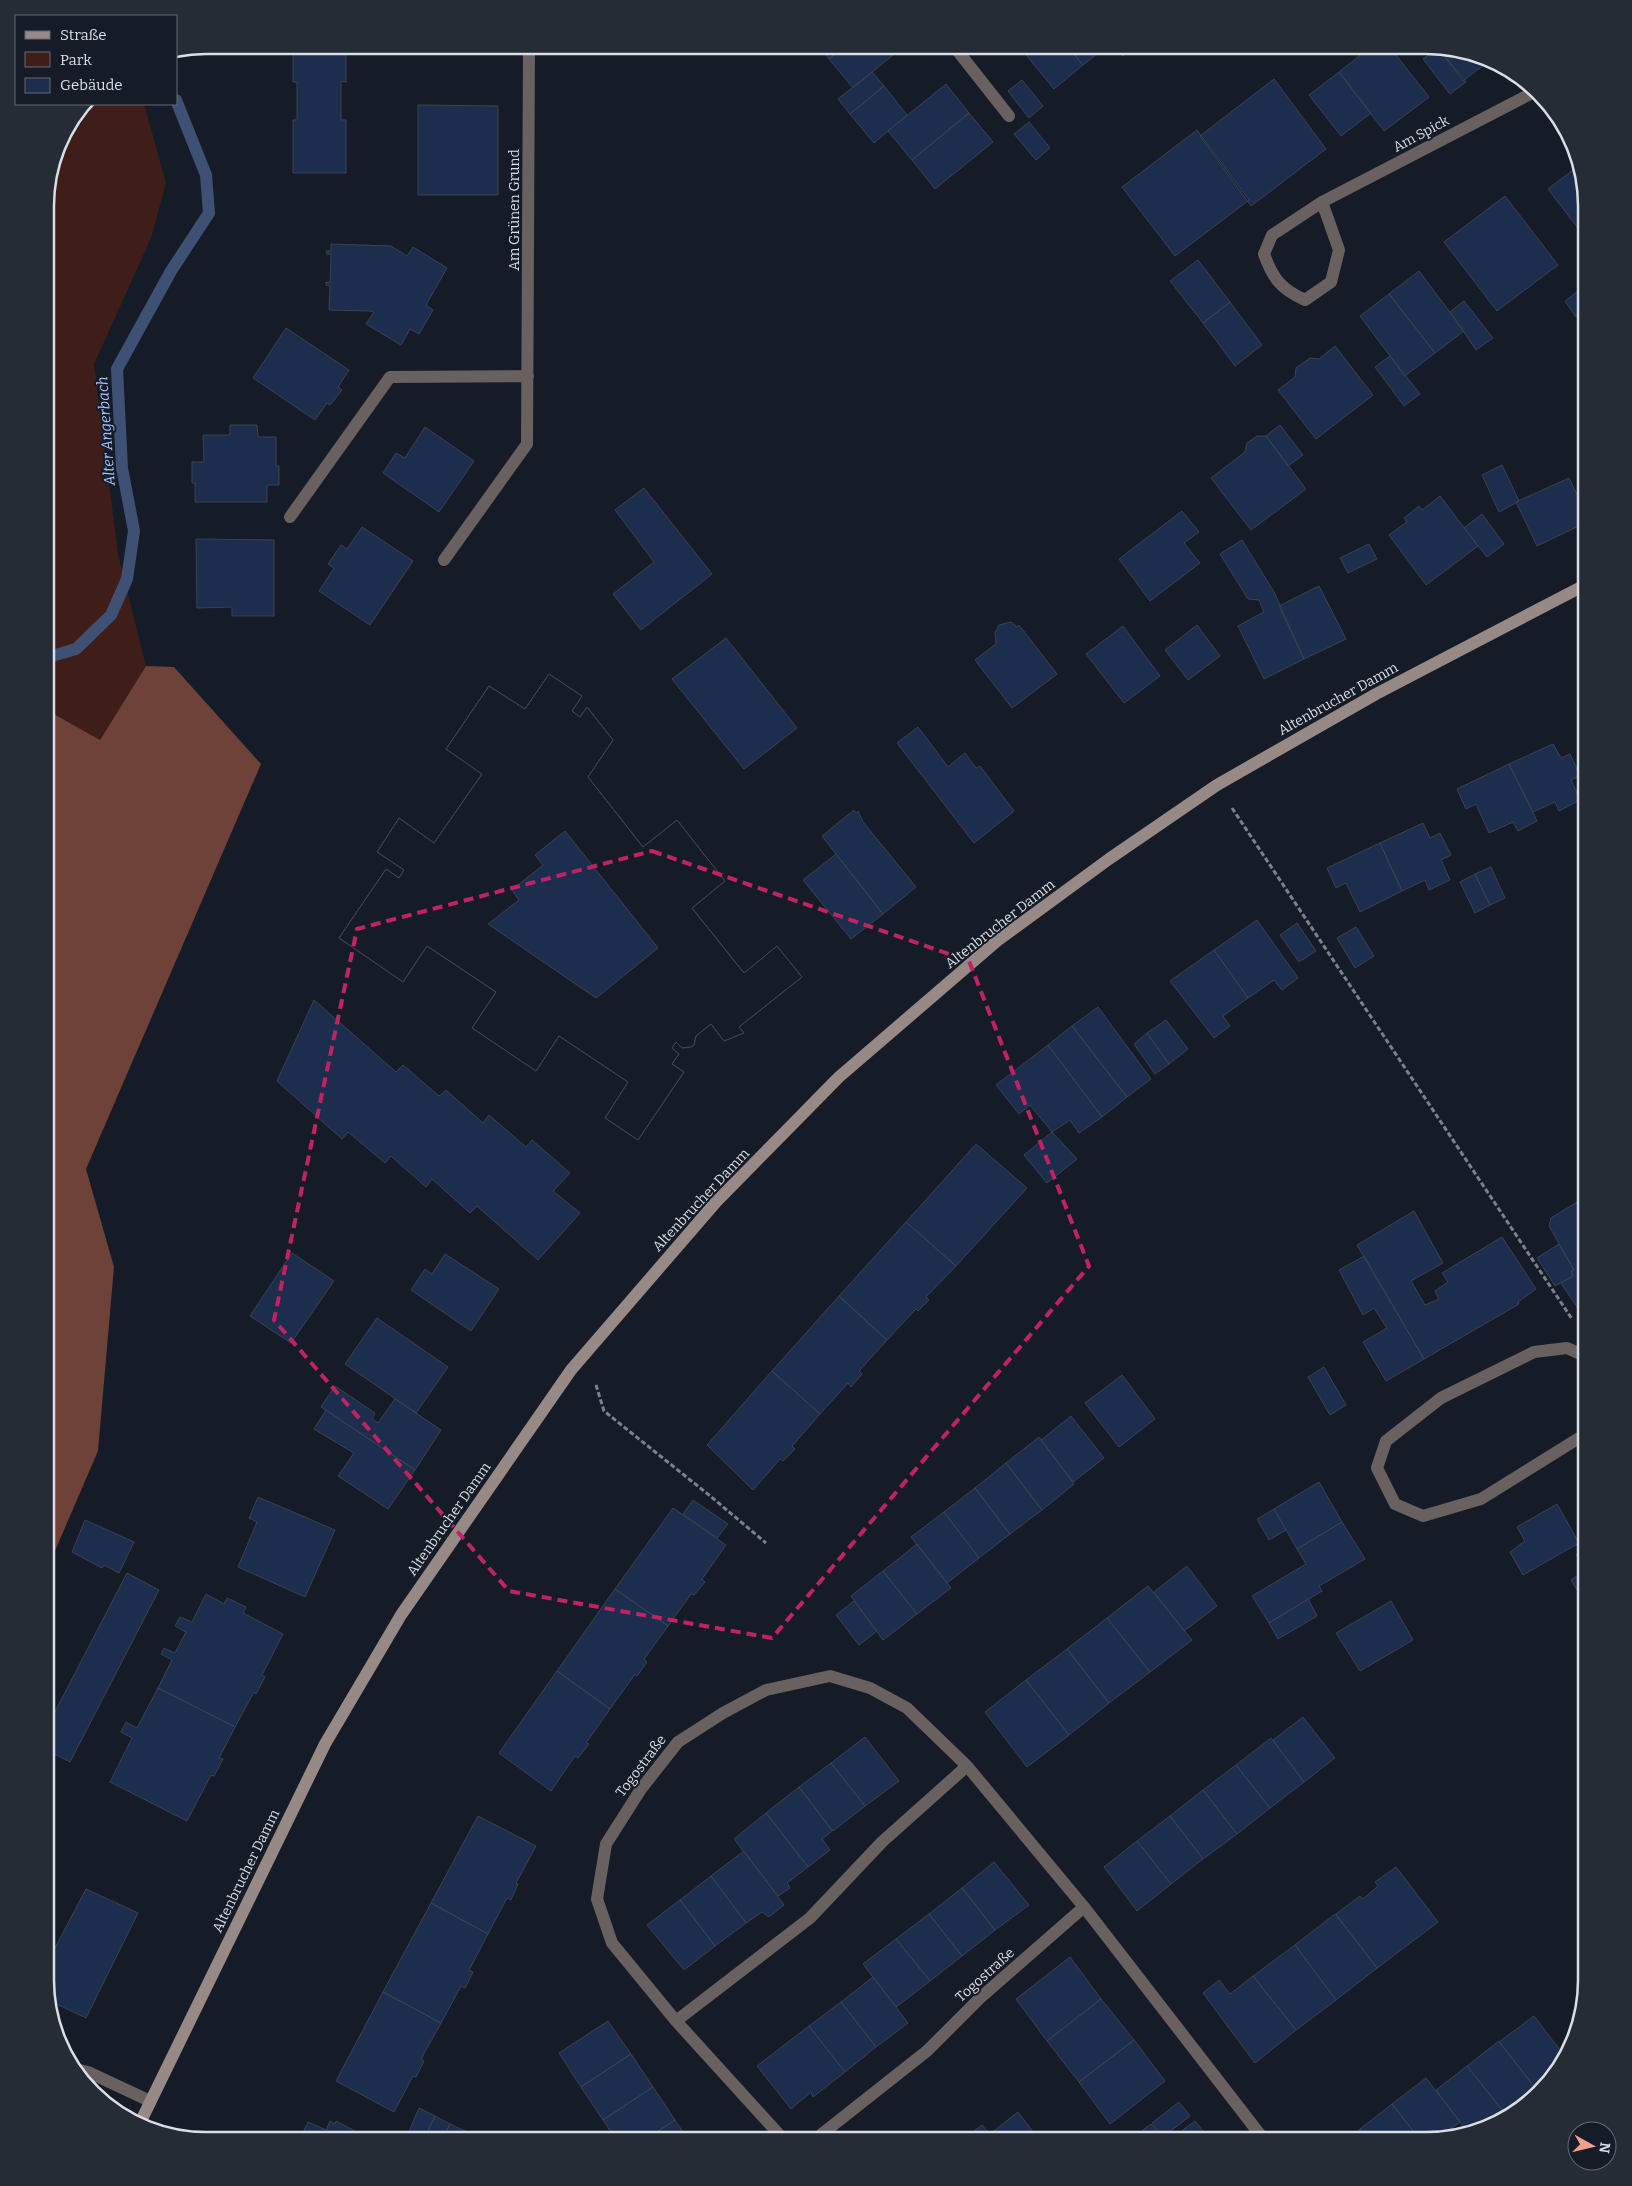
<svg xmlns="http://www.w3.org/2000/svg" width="1632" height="2186" font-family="Bitter,serif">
<rect width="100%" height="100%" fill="#161c27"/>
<path fill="#3f1d18" d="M86,104H144L166,183L151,238L94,364L118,554L146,666L100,740L45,709V195L62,135Z"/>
<path fill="#6e4139" d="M146,666L174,667L261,764L86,1169L114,1267L98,1451L45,1574V709L100,740Z"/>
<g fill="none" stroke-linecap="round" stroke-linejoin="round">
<path stroke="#3e5175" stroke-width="12" d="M45,658L76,649L111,615L127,579L134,531L122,468L117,369L171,271L209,213L206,175L176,100"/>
</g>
<path fill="#1c2d4e" stroke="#3b4250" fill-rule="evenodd" d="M293,45H346V82L341,81V120H346V173H293V120H297V82H293Z
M447,45H468L455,55Z
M818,45H846L829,59Z
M846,45H905L853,88L829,59Z
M1018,45H1066L1083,65L1054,89Z
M1066,45H1108L1083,65Z
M1114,45H1137L1123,56Z
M1373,45H1388L1429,97L1384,131L1339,72Z
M1436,45L1489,61L1463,81Z
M1438,48L1466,82L1450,94L1423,59Z
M872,72L884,86L850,114L838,99Z
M1339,72L1371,113L1341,136L1309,95Z
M1274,79L1326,149L1251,206L1200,136Z
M1022,80L1043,106L1029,118L1008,91Z
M946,84L969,113L912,160L888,131Z
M884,86L907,115L874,143L850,114Z
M418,105L498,106V195H418Z
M969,113L993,142L935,189L912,160Z
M1029,122L1050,148L1036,160L1014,134Z
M1197,130L1249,200L1175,256L1122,187Z
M1581,164L1587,206V240L1548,189Z
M1505,196L1558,265L1497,311L1444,242Z
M331,244L391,246L407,256L413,247L447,268L426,305L433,310L419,334L410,329L401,345L366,324L374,312L370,311L329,310L330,286L326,285V282L330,283L331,254H327L326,251H331Z
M1198,260L1230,302L1203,323L1170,281Z
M1419,271L1464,331L1435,353L1389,294Z
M1587,284V310L1576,317L1565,301Z
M1389,294L1435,353L1405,376L1360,316Z
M1464,301L1493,338L1476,350L1450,312Z
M1230,302L1262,345L1235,366L1203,323Z
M286,328L349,370L338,387L342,390L330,405L327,403L315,420L253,378Z
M1335,346L1373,395L1316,439L1278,390L1295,377L1296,368L1310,358L1319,359Z
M1390,356L1420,394L1404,406L1375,367Z
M230,425H257L258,437H276V466H279V485H267V502H195V483H192V462H204L203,435H230Z
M1280,425L1303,455L1288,466L1266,436Z
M425,427L474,461L439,512L383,473L396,453L405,458Z
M1257,436H1266L1306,489L1251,530L1211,478L1245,452L1247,443Z
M1502,465L1519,501L1499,512L1482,475Z
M1569,478L1587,515V522L1537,546L1516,502Z
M644,488L712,574L641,630L613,594L654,562L615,510Z
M1440,496L1478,546L1426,585L1389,535L1407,522L1404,518L1419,506L1422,510Z
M1182,511L1199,532L1184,543L1200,563L1150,601L1119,559Z
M1482,514L1504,544L1487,557L1464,528Z
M362,527L413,561L370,625L319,591L334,568L328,564L341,545L347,549Z
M196,539L274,540V616H232V607L197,608Z
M1242,540L1274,592L1304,659L1264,679L1238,626L1264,612L1259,600L1248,599L1220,554Z
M1369,544L1377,559L1348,573L1340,558Z
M1319,586L1346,639L1304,659L1279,606Z
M1011,622L1017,627L1019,625L1057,674L1012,708L975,660L996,644L995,633L999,625Z
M1197,625L1220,656L1188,680L1165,650Z
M1123,626L1160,676L1124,703L1086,654Z
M726,638L797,728L744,769L672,679Z
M549,674L582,696L572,711L580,717L587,707L613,740L588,777L643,847L677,820L725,881L692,908L744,973L777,946L802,977L739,1027L744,1033L724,1041L711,1024L696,1036L694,1045L691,1047L682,1048L676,1042L672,1048L679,1054L672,1064L684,1072L638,1140L605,1118L628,1082L559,1036L536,1071L472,1028L496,992L427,946L403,982L339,938L386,869L399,878L404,870L377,852L399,818L434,843L482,774L446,749L489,686L525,709ZM565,831L658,948L596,998L488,924L519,900L512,890L543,865L535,855Z
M549,674L582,696L572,711L580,717L587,707L613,740L588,777L643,847L677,820L725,881L692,908L744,973L777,946L802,977L739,1027L744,1033L724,1041L711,1024L696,1036L694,1045L691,1047L682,1048L676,1042L672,1048L679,1054L672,1064L684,1072L638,1140L605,1118L628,1082L559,1036L536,1071L472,1028L496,992L427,946L403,982L339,938L386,869L399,878L404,870L377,852L399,818L434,843L482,774L446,749L489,686L525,709Z
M918,727L948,767L965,753L976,768L980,766L1014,811L974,843L897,743Z
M1553,744L1561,758L1570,754L1580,776L1571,780L1580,800L1559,811L1555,802L1533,812L1509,764Z
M1509,764L1537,821L1518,831L1513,822L1489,833L1476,804L1466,809L1457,789Z
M854,810L856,813L858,811L863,822L916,887L883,914L822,836Z
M1423,823L1430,838L1440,833L1451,855L1441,860L1450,880L1429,890L1425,880L1402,891L1380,843Z
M1380,843L1402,891L1360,912L1346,883L1336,888L1327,868Z
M836,854L883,914L851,939L803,880Z
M1491,867L1505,898L1490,905L1475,874Z
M1475,874L1490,905L1475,913L1460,882Z
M1257,920L1298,978L1282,990L1274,980L1248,998L1214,950Z
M1297,923L1316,951L1299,962L1280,935Z
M1356,927L1374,956L1355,968L1337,938Z
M1214,950L1248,998L1223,1016L1230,1026L1214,1038L1170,981Z
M314,1000L396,1072L403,1065L439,1096L446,1090L483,1123L489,1115L526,1147L532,1140L570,1173L553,1191L580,1213L538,1260L477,1206L470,1213L432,1179L426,1187L391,1156L385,1163L348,1132L342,1139L277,1081Z
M1098,1007L1151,1079L1127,1097L1072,1026Z
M1166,1020L1188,1049L1169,1064L1147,1033Z
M1072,1026L1127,1097L1102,1117L1048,1045Z
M1147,1033L1169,1064L1155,1074L1134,1044Z
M1048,1045L1102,1117L1079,1133L1070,1120L1052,1132L1030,1105L1019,1114L996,1085Z
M1052,1132L1077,1159L1047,1183L1024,1155Z
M976,1144L1027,1188L956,1266L906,1222Z
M1587,1196V1313L1583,1316L1561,1283L1573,1276L1571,1271L1574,1270L1549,1226L1551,1218Z
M1414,1211L1443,1263L1411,1281L1425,1305L1439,1299L1435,1291L1448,1282L1442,1273L1502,1237L1536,1289L1518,1302L1519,1304L1424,1359L1357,1245Z
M906,1222L956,1266L926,1297L929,1300L918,1311L916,1309L887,1340L839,1296Z
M1559,1244L1574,1270L1571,1271L1573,1276L1555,1286L1537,1258Z
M292,1253L334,1281L291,1343L250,1316Z
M445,1254L499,1289L471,1331L411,1290L425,1269L432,1274Z
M1364,1256L1424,1359L1386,1381L1363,1342L1387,1328L1374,1308L1363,1315L1339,1270Z
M839,1296L887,1340L859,1371L862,1374L851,1387L848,1383L820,1414L772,1371Z
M377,1318L448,1367L416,1413L345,1364Z
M1324,1367L1346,1405L1330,1415L1308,1377Z
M772,1371L820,1414L792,1446L795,1449L783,1461L780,1459L753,1490L707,1445Z
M1122,1375L1155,1419L1119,1447L1085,1403Z
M335,1386L375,1413L372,1419L378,1423L395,1399L441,1430L415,1470L321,1407Z
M326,1410L415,1470L388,1509L338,1476L354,1453L314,1429Z
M1071,1416L1104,1458L1073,1482L1041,1440Z
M1039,1437L1074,1484L1042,1510L1006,1463Z
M1006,1463L1042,1510L1010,1534L975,1488Z
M1319,1482L1342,1522L1297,1549L1274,1509Z
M975,1488L1010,1534L979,1558L944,1512Z
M258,1497L335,1530L305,1597L238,1567L257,1522L249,1518Z
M693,1500L728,1524L717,1538L683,1514Z
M1557,1504L1579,1543L1523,1575L1510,1552L1525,1541L1517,1527Z
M673,1508L726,1545L702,1579L705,1582L694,1595L691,1594L668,1626L615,1589Z
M1274,1509L1286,1530L1269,1540L1257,1519Z
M944,1512L979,1558L947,1583L911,1537Z
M85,1520L134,1542L119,1573L104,1565L102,1568L72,1552Z
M1342,1522L1365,1559L1319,1586L1322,1591L1269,1623L1252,1596L1306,1564L1297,1549Z
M917,1544L951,1588L917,1614L883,1571Z
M1587,1549V1569L1585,1570L1576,1555Z
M1187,1566L1217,1606L1184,1631L1154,1592Z
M1587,1569V1606L1571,1580Z
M883,1571L917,1614L883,1640L851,1596Z
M127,1573L159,1590L70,1762L45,1749V1731Z
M1148,1586L1192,1640L1150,1672L1107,1618Z
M615,1589L668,1626L644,1659L647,1662L637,1676L635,1674L610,1709L557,1671Z
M206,1594L224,1604L227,1598L246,1607L243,1613L283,1634L262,1675L265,1677L256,1694L254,1692L235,1727L158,1688L172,1660L161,1654L164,1648L175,1653L186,1632L175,1626L180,1617L192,1622Z
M1308,1599L1317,1616L1278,1639L1269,1623Z
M854,1601L877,1631L859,1645L836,1615Z
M1391,1601L1413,1640L1360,1671L1336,1633Z
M1107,1618L1150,1672L1109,1703L1067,1649Z
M1067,1649L1109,1703L1069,1735L1026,1680Z
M557,1671L610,1709L586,1743L589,1744L578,1758L575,1756L551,1791L499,1753Z
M1026,1680L1069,1735L1027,1767L985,1712Z
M158,1688L235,1727L219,1758L223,1759L214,1776L211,1775L187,1821L110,1782L132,1738L121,1732L126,1722L137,1728Z
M1303,1717L1335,1758L1304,1782L1273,1740Z
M865,1737L899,1781L865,1806L831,1763Z
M1271,1738L1304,1782L1270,1808L1236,1765Z
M831,1763L865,1806L833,1831L799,1787Z
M1236,1765L1270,1808L1237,1834L1203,1790Z
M799,1787L832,1831L822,1839L830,1850L808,1867L766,1813Z
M1203,1790L1237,1834L1203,1859L1170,1816Z
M766,1813L808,1867L787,1883L790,1888L778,1896L734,1839Z
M478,1816L536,1846L516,1883L518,1884L511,1900L507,1898L488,1934L431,1903Z
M1170,1816L1203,1859L1171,1884L1137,1841Z
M1137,1841L1171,1884L1137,1911L1104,1867Z
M744,1851L784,1905L769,1917L762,1912L746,1923L711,1876Z
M994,1862L1029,1905L995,1930L962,1888Z
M1396,1867L1438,1922L1377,1968L1336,1914L1360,1896L1363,1899L1378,1886L1375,1882Z
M711,1876L746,1923L715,1946L680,1900Z
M962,1888L995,1930L962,1956L929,1914Z
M86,1889L138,1913L86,2018L48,2000L45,1980V1967Z
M680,1900L715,1946L684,1970L647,1925Z
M431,1903L488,1934L469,1970L473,1972L465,1988L461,1986L441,2023L383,1992Z
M929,1914L962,1956L930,1981L896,1939Z
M1335,1914L1377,1968L1336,2000L1295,1945Z
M896,1939L930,1981L896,2007L863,1964Z
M1295,1945L1336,2000L1296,2030L1253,1976Z
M1070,1957L1101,1999L1047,2041L1016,1999Z
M1253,1976L1296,2030L1255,2063L1203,1993L1219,1980L1230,1994Z
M873,1977L908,2023L876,2047L841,2002Z
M383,1992L441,2023L421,2059L424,2061L416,2077L413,2076L394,2112L336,2081Z
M1101,1999L1134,2040L1079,2082L1047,2041Z
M841,2002L876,2047L845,2072L809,2026Z
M1534,2016L1566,2058L1537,2090L1499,2042Z
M608,2021L631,2054L581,2087L559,2053Z
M809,2026L845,2072L813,2097L811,2092L791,2109L757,2066Z
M1134,2040L1165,2081L1110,2124L1079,2082Z
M1499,2041L1534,2087L1503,2111L1467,2066Z
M631,2054L653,2087L603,2120L581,2087Z
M1467,2066L1503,2111L1475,2133L1469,2134L1436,2090Z
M1426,2078L1460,2122L1437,2139L1421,2141L1392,2104Z
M653,2087L675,2120L643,2141H617L603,2120Z
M1179,2102L1190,2116L1163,2137L1152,2123Z
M1392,2104L1421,2141H1369L1360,2129Z
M419,2108L435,2116L423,2141H405Z
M1018,2112L1040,2141H995L990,2134Z
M435,2116L450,2124L442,2141H423Z
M675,2120L689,2141H643Z
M330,2121L335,2124L336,2121L355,2131L350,2141H299L308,2122L326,2130Z
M1195,2121L1211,2141H1168Z
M450,2124L465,2131L460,2141H442Z
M1151,2124L1163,2138L1159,2141H1128Z
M982,2125L995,2141H961Z
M1360,2129L1369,2141H1345Z
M465,2131L479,2138L478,2141H460Z"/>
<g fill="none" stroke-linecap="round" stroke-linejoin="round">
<path stroke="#7b818a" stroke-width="3" stroke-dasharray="5 2.5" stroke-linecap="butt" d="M1232,808L1572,1319
M596,1385L604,1411L709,1495L766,1543"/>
<path stroke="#69615f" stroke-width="12" d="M71,2068L88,2072L150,2101"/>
<path stroke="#69615f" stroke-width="12" d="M953,45L1009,116
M1322,202L1339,250L1331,282L1305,300C1281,289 1273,279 1264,254L1272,235L1322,202L1534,92
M290,517L390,377L528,376
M444,560L527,444L529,45
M1587,1433L1481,1499L1423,1516L1395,1504L1377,1468L1386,1441L1441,1398L1534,1352L1567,1348L1587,1357
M676,2021L810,1918L882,1842L967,1766
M785,2141L676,2021L612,1943L597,1899L606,1844L641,1789L678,1742L723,1713L766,1690L830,1676L870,1688L907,1708L967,1766L1084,1907L1265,2141
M813,2141L927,2051L980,1998L1084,1907"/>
<path stroke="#968986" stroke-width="12" d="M140,2123L325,1744L401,1615L571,1370L716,1202L839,1077L997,941L1109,859L1217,785L1376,694L1587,584"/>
</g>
<path fill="none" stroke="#c32262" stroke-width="4" stroke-dasharray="10 6" stroke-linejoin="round" d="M652,851L969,961L1089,1266L772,1638L509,1591L274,1320L357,929Z"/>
<g text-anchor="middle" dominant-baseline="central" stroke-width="4" stroke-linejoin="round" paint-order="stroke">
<g font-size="14" fill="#dadfe7" stroke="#161c27">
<text transform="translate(1421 134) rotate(-28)">Am Spick</text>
<text transform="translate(514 210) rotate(-90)">Am Grünen Grund</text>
<text transform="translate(1338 699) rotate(-29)">Altenbrucher Damm</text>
<text transform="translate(1000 924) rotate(-38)">Altenbrucher Damm</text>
<text transform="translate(701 1200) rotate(-47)">Altenbrucher Damm</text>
<text transform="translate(449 1519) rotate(-55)">Altenbrucher Damm</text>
<text transform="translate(641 1766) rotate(-53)">Togostraße</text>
<text transform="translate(246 1871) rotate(-64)">Altenbrucher Damm</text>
<text transform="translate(985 1975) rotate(-42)">Togostraße</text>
</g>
<g font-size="15" font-style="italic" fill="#a1c2ff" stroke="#161c27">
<text transform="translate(106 431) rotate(-94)">Alter Angerbach</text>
</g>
</g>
<path d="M0 0H1632V2186H0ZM206 54H1426A152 152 0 0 1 1578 206V1980A152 152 0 0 1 1426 2132H206A152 152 0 0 1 54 1980V206A152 152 0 0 1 206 54Z" fill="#262c36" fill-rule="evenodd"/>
<path fill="none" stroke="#dadfe7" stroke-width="2.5" d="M206 54H1426A152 152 0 0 1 1578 206V1980A152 152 0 0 1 1426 2132H206A152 152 0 0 1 54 1980V206A152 152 0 0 1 206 54Z"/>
<rect x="15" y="15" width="162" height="90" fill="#161c27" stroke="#646a74"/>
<rect x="25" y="31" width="25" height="8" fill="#968986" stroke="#646a74"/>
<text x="60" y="40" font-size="15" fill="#dadfe7">Straße</text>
<rect x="25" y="52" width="25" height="15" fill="#3f1d18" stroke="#646a74"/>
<text x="60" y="65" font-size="15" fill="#dadfe7">Park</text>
<rect x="25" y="78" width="25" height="15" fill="#1c2d4e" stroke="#646a74"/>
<text x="60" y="90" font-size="15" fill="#dadfe7">Gebäude</text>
<g transform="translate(1592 2146) rotate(98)"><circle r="24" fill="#161c27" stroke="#646a74"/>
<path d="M0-4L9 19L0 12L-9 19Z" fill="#f59d8e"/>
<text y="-8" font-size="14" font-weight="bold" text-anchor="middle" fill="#dadfe7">N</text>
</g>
</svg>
